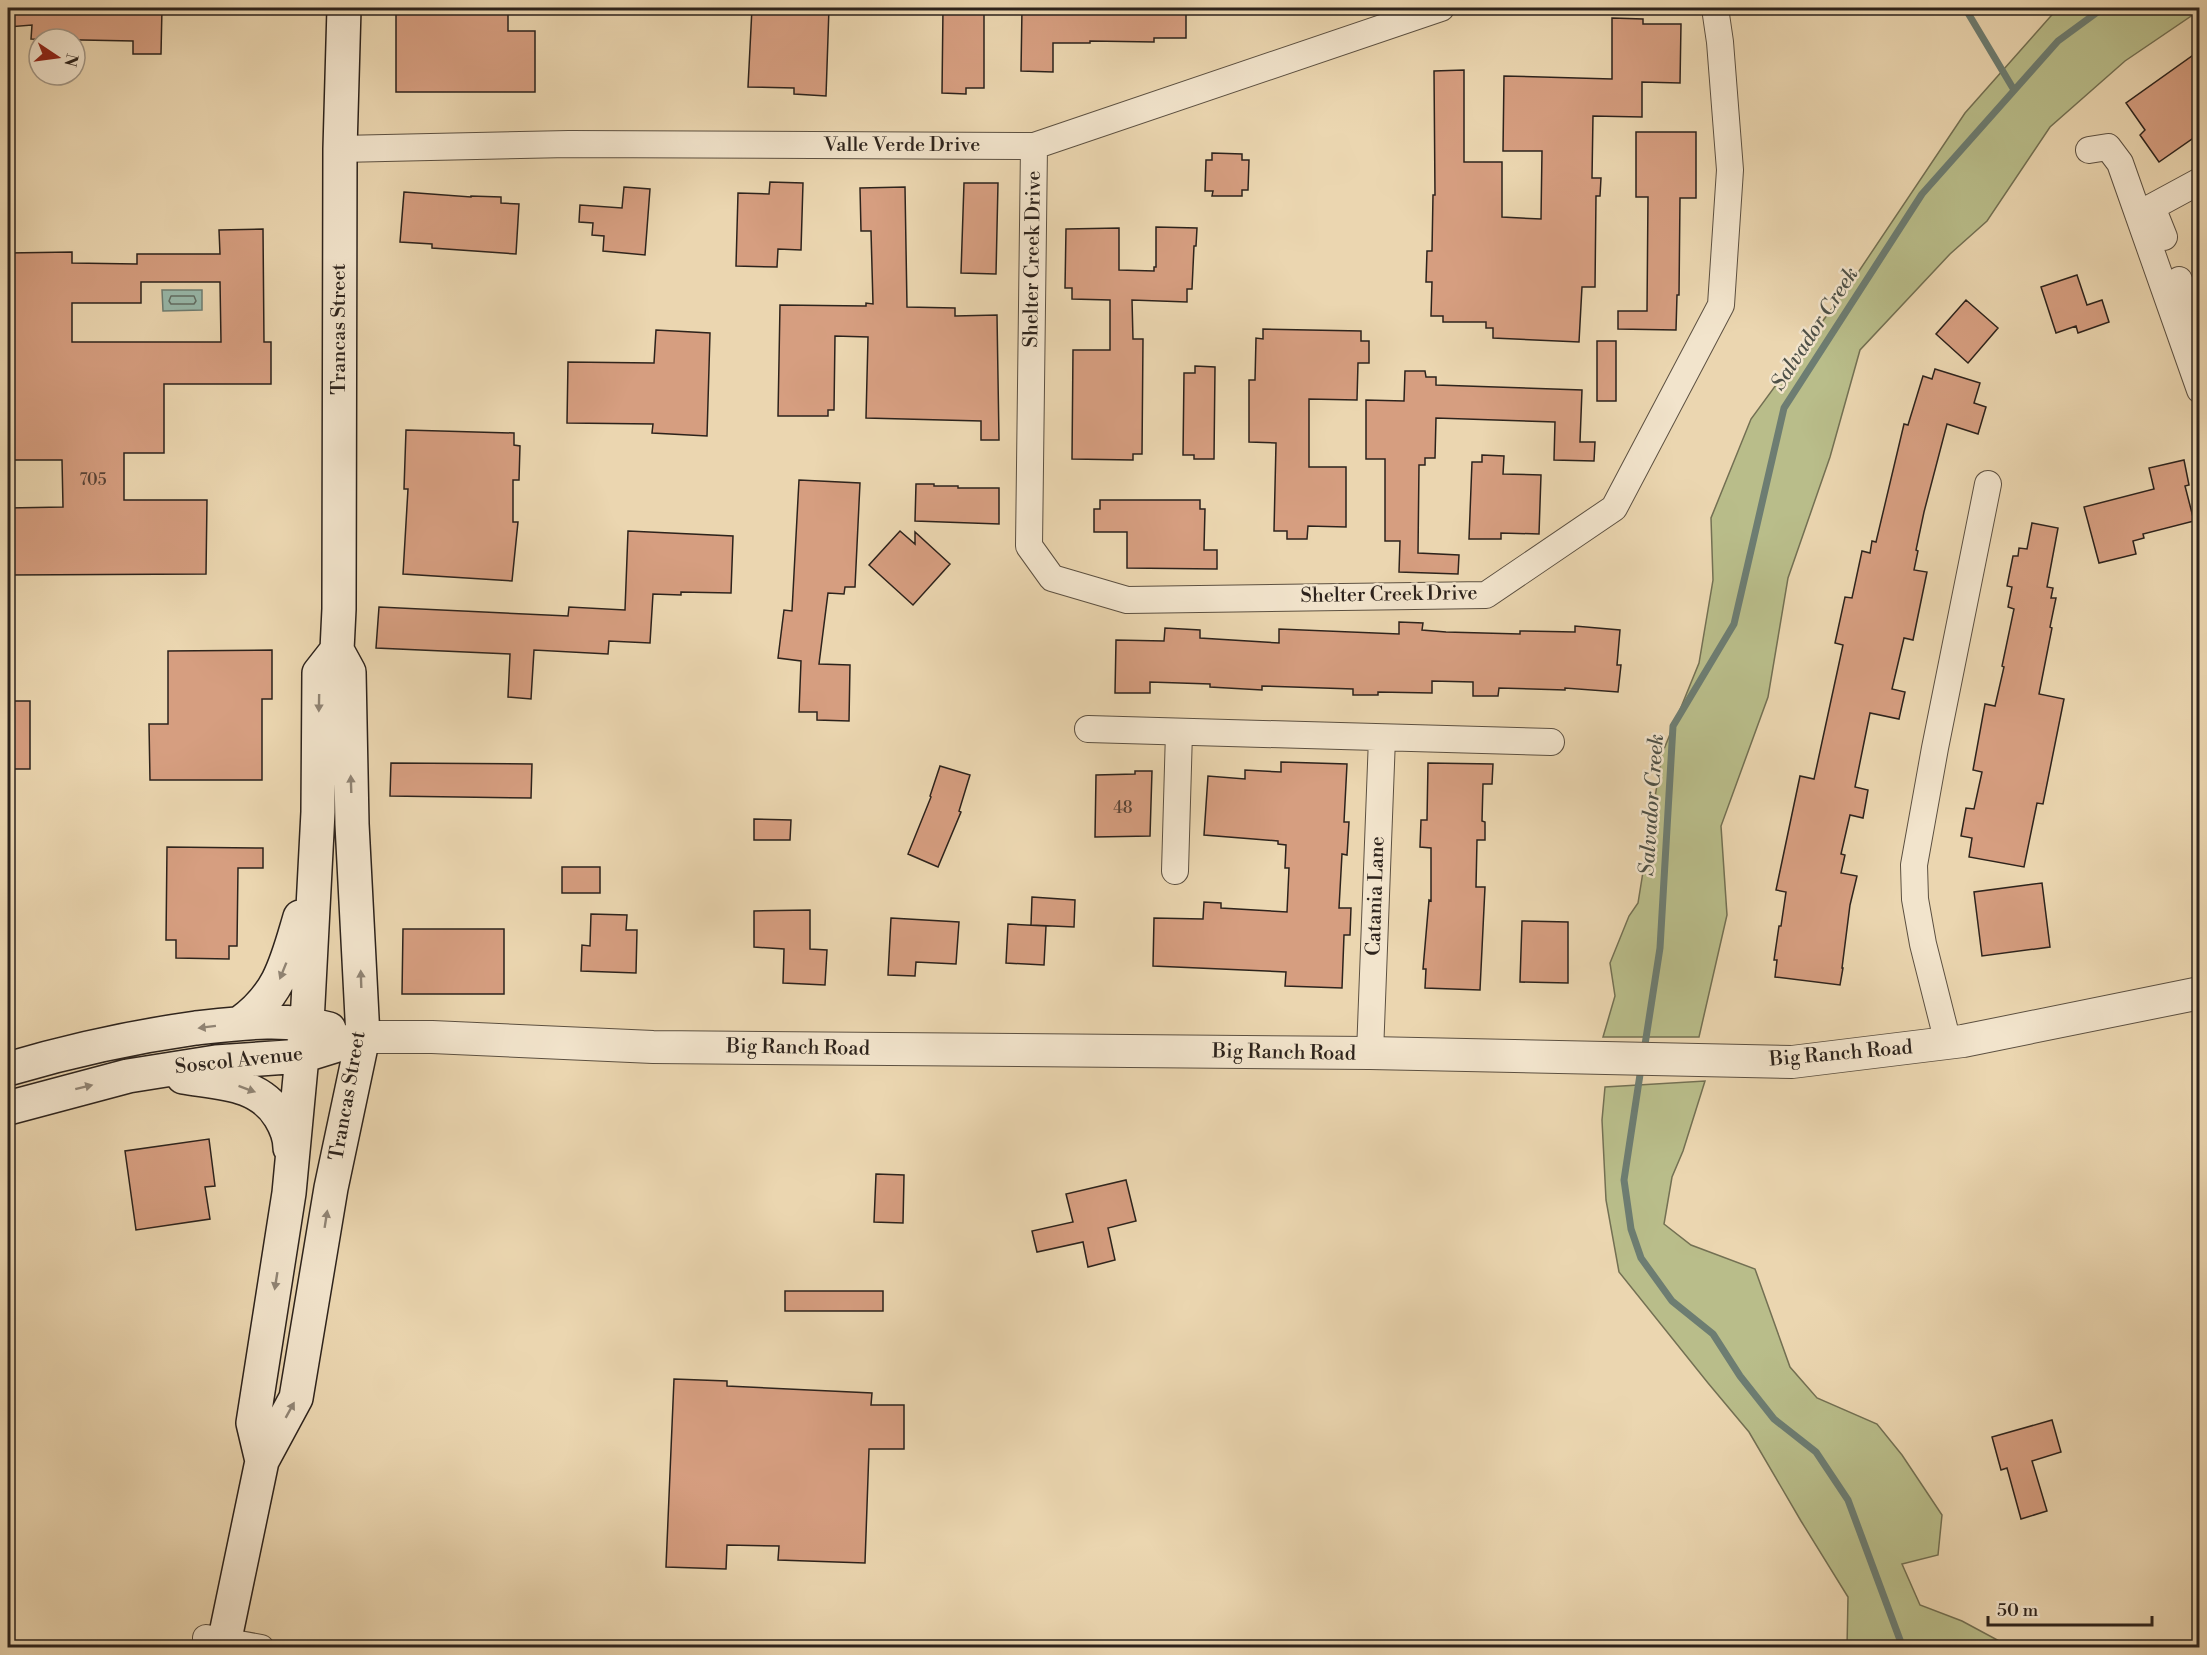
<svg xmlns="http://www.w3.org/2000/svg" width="2207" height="1655" font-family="'Libre Bodoni',serif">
<rect width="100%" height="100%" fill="#ebd6b0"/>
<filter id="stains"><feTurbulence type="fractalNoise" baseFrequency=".00333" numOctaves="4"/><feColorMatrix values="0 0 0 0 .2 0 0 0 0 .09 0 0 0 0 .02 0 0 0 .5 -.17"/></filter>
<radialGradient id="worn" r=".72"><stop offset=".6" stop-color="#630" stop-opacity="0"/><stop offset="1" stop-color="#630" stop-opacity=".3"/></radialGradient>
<path fill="#b9bd8a" stroke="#737053" stroke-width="1.5" d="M2058,8H2199L2200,10L2125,61L2050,127L1987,221L1950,254L1860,350L1830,457L1788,578L1768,697L1721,826L1727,915L1699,1037H1603L1615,996L1610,963L1629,916L1638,903L1662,754L1699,663L1713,580L1711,518L1751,419L1855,277L1965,113Z
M1705,1081L1683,1151L1672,1177L1664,1224L1691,1245L1755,1269L1790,1367L1817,1398L1877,1424L1902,1455L1942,1515L1938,1555L1902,1564L1920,1605L1962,1621L2003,1643L2004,1647H1847L1848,1597L1801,1521L1749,1432L1708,1383L1619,1272L1606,1200L1602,1120L1605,1087Z"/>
<path fill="#98b9ab" stroke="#6d7d72" stroke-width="1.5" d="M162,290H202V310L163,311Z"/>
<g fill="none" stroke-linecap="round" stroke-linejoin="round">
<path stroke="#626e64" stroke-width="1.5" d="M171,296H194L196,301L194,304H171L169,301Z"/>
<path stroke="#6d7d72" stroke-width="7" d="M1965,8L2014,90
M1644,1051L1660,948L1673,726L1734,624L1784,408L1922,194L2058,41L2103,8
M1641,1068L1624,1180L1631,1229L1641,1258L1672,1301L1713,1334L1740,1376L1774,1419L1816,1452L1848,1500L1903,1648"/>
</g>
<path fill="#d69e80" stroke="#2d231c" stroke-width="1.5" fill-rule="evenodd" d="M8,8H162L161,54H133V41L31,39L32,25L8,27Z
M396,8H508V31H535V92H396Z
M752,8H829L826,96L794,94V88L748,87Z
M943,8H984V88H966V94L942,93Z
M1022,8H1186V38H1154V42L1090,41V43H1053V72L1021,71Z
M1612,18L1643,19V24H1681L1680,83L1642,82V117L1593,116L1592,178H1601L1600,196H1596L1595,287H1582L1579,342L1493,338V328H1486V322H1443V316H1431L1432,282H1426L1427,251H1432L1433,195H1435L1434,71L1464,70V162H1502V217L1541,219L1542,151H1503L1504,76L1612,79Z
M2199,51V134L2159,162L2140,135L2145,130L2126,103Z
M1636,132H1696V198H1680L1679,295H1677L1676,330L1618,329V311H1647L1648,197H1636Z
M1212,153L1242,154V160H1249L1248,190H1242V196H1212L1213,191H1205L1206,160H1212Z
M770,182L803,183L801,250L778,249L777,267L736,266L738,193L769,194Z
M964,183H998L996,274L961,273Z
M624,187L650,189L645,255L603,251L604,236L592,235L593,223L579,222L580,205L622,208Z
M905,187L907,307L955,308V316L997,315L999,440H981V421L866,418L868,337L835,336L834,410H828V416H778L780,305L866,306V303L873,304L871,231H861L860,188Z
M404,192L471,197V196L501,197V203L519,204L516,254L432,248V244L400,242Z
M1156,227L1197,228L1196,246H1194L1192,289H1187V302L1132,300L1133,339H1143L1142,454H1133V460L1072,459L1073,350H1110V300L1072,299V288H1065L1066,229L1119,228V270L1154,271V267H1156Z
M263,229L264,342H271V384H164V453H124V500H207L206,574L8,575V508L63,507L62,460H8V253L72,252V263L137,264V254H220L219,230ZM141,282H220L221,342H72V303H141Z
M2077,275L2087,305L2102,300L2109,322L2078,333L2076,326L2056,333L2041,287Z
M1966,300L1998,328L1968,363L1936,334Z
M1263,329L1361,331V341H1369V363H1358L1357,400L1309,399V467H1346V527L1308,526L1307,539H1287V531H1274L1276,443L1249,442V380H1255L1256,338L1263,339Z
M656,330L710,333L707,436L652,433L653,424L567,423L568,362L654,363Z
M1597,341H1616V401H1597Z
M1195,366L1215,367L1214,459H1194V455H1183L1184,373H1195Z
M1935,369L1980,383L1974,403L1986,407L1978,434L1947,424L1924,512L1916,550L1918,551L1914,570L1927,572L1913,640L1904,638L1892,689L1905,692L1899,719L1870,713L1855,787L1868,790L1863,818L1850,815L1841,854L1845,855L1841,873L1857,876L1850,905L1842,968H1843L1840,985L1775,977L1777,960H1774L1779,926H1781L1786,892L1776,890L1800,776L1814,779L1843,645L1835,643L1845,597L1852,598L1862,551L1870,553L1872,541L1876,542L1904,424L1908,425L1923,376L1932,379Z
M1405,371H1425L1426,377H1436V385L1582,390L1580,442H1595L1594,461L1554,460L1555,422L1436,418L1435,458H1425V465H1419L1418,553L1459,555L1458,574L1399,572L1400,541H1385V459H1366V400L1404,401Z
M406,430L514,433V445L520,446L519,480H513V522H518L512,581L403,574L408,489H404Z
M1482,455L1504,456L1503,474L1541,475L1539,534L1501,533V539H1469L1472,462H1482Z
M2184,460L2189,485L2185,486L2194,521L2143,534L2144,538L2133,541L2136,554L2099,563L2084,507L2154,489L2149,468Z
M799,480L860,483L855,587H845L844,594L828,593L819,664L850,665L849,721L817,720V712H799L801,661L778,658L784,610L792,611Z
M916,484H934V486H958V488H999V524L915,521Z
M1100,500H1200V509H1205L1204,550H1217V569L1127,568V532H1094V509H1100Z
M2032,523L2058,528L2047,587L2053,588L2051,598H2056L2050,627L2052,628L2039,694L2064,699L2043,804L2037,803L2024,867L1969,857L1972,838L1961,836L1966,808L1974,809L1982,772L1973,770L1985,704L1995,706L2004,667L2002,666L2014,609L2008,607L2012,587L2007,586L2013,556H2018L2019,548L2027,549Z
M628,531L733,536L731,593L681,592V595L653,594L650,643L609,641L608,654L534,650L531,699L508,697L510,654L376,648L379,607L568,616L569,607L625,610Z
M900,531L915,544V532L950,564L913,605L869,565Z
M1399,622L1423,623L1422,630L1446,632L1520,634V631L1575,632V626L1620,630L1617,665H1621L1618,692L1565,688V690L1499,688L1498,696H1473V682L1432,681V693L1378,692V695H1353V689L1262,686V690L1210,687V684L1150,682V693H1115L1116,640L1164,641L1165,628L1200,630V638L1279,643V629L1399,634Z
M272,650V699H262V780H150L149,724H168V651Z
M8,701H30V769H8Z
M1281,762L1347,764L1344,822H1349L1347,855L1342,854L1339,908H1351L1350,935H1344L1342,988L1285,986L1286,972L1153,966L1154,918L1203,919L1204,902L1221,903V908L1287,912L1289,868H1285L1286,845L1278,844V841L1204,835L1208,776L1245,779V770L1281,772Z
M391,763L532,764L531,798L390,796Z
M1428,763L1493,764L1492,784H1483L1482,821L1485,822V840H1477L1476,887H1485L1480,990L1425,988L1426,969H1423L1429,900L1431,901V848L1420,847L1421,820H1427Z
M940,766L970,775L959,811L961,812L938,867L908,854L931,797L930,796Z
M1135,771H1152L1150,836L1095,837L1096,775L1135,774Z
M754,819L791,820L790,840H754Z
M167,847L263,848V868H238L237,946H229V959L176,958V940H166Z
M562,867H600V893H562Z
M2042,883L2050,947L1982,956L1974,892Z
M1032,897L1075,900L1074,927L1031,925Z
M810,910V949L827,950L825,985L783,983L784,949L754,947V911Z
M591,914L627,915L626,930H637L636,973L581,971L582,945L590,946Z
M891,918L959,922L956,964L916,962L915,976L888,975Z
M1522,921L1568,922V983L1520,982Z
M1008,924L1046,926L1044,965L1006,963Z
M403,929H504V994H402Z
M209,1139L215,1186L205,1187L210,1219L136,1230L125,1151Z
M876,1174L904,1175L903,1223L874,1222Z
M1126,1180L1136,1221L1108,1228L1115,1260L1088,1267L1083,1242L1037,1252L1032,1231L1073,1222L1066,1194Z
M785,1291H883V1311H785Z
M674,1379L727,1381V1386L872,1393L871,1405H904V1449H869L865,1563L778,1560L779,1546L727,1545L726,1569L666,1567Z
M2052,1420L2061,1452L2032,1461L2047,1511L2021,1519L2007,1468L2001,1470L1992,1437Z"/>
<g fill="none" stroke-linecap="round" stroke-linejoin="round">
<g stroke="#5c5041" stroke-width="28">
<path id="minor" d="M1034,146L1029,546L1052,578L1127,600L1486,595L1614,508L1721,305L1730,170L1720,42L1715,8
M340,149L569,144L1034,146L1441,8
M2089,150L2108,147L2120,163L2200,390
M2164,237L2152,207L2200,181
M2179,280L2200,334
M1088,729L1551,742
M1175,871L1179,732
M1948,1043L1923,944L1915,899L1914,865L1935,748L1988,484
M1370,1053L1382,738
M206,1638L261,1648"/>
</g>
<g stroke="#5c5041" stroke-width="34">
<path id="tertiary" d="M363,1037H432L653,1047L1370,1053L1792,1062L1963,1041L2200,993"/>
</g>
<g stroke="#2d231c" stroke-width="36">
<path id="secondary" d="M240,1023C280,995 287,961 300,917
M8,1069C69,1051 132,1037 196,1028C241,1023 285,1017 329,1029
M183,1077C219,1083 259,1082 280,1117C286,1127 290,1136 290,1148
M8,1108L128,1076L216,1062L302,1056L363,1037
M262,1461L253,1423L289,1193L302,1056L307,1023L318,812L319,673L337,650
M223,1648L262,1461L296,1398L331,1188L363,1037L352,824L349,672L337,650L339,609L340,149L344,8"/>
</g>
<use href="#minor" stroke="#f2e4cc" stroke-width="26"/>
<use href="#tertiary" stroke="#f2e4cc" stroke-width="32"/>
<use href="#secondary" stroke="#f2e4cc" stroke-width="33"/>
</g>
<defs><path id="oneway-solid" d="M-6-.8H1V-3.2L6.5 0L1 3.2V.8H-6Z" transform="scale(1.5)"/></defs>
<g fill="#908474">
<use href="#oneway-solid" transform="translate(319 703) rotate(91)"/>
<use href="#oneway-solid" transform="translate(351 784) rotate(-92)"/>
<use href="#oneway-solid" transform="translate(283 971) rotate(112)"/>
<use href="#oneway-solid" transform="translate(361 979) rotate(-92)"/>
<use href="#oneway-solid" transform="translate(207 1027) rotate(173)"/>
<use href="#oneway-solid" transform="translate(84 1087) rotate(-14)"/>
<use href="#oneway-solid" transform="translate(247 1089) rotate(20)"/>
<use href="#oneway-solid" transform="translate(326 1219) rotate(-81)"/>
<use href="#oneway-solid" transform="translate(276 1281) rotate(99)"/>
<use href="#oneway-solid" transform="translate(290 1410) rotate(-61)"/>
</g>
<g text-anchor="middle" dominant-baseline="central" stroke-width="5" stroke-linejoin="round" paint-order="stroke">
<g font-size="16" fill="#574235">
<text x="93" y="480">705</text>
<text x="1123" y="808">48</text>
</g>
<g font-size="20" fill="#2d231c" stroke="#f2e4cc">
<text x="902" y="145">Valle Verde Drive</text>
<text transform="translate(1033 259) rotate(-89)">Shelter Creek Drive</text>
<text transform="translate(339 329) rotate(-90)">Trancas Street</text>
<text transform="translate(1389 595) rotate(-1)">Shelter Creek Drive</text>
<text transform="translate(1376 896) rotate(-88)">Catania Lane</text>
<text transform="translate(798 1048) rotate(1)">Big Ranch Road</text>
<text transform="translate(1284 1053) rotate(1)">Big Ranch Road</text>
<text transform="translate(1841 1054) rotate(-5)">Big Ranch Road</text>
<text transform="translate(239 1061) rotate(-6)">Soscol Avenue</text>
<text transform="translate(348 1096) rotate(-80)">Trancas Street</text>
</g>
<g font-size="21" font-style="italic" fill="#4d5047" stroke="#f2e4cc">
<text transform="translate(1815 329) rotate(-57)">Salvador Creek</text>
<text transform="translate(1652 805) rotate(-86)">Salvador Creek</text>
</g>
</g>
<rect width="2207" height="1655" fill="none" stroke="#ebd6b0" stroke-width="30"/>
<rect x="9" y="9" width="2189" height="1637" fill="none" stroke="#2d231c" stroke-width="3"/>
<rect x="15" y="15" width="2177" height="1625" fill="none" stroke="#2d231c" stroke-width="1.5"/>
<g transform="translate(57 57) rotate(103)"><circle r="28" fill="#f2e4cc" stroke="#a39786" stroke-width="1.5"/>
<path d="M0-4.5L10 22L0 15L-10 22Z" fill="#8f2418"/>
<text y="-9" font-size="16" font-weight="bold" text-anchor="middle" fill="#2d231c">N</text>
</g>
<path d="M1988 1616v9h164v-9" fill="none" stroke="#2d231c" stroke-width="3"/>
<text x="1997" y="1616" font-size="18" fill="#2d231c" stroke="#f2e4cc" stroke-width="4.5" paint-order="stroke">50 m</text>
<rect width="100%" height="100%" filter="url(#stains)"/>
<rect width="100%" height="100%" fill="url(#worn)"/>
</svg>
